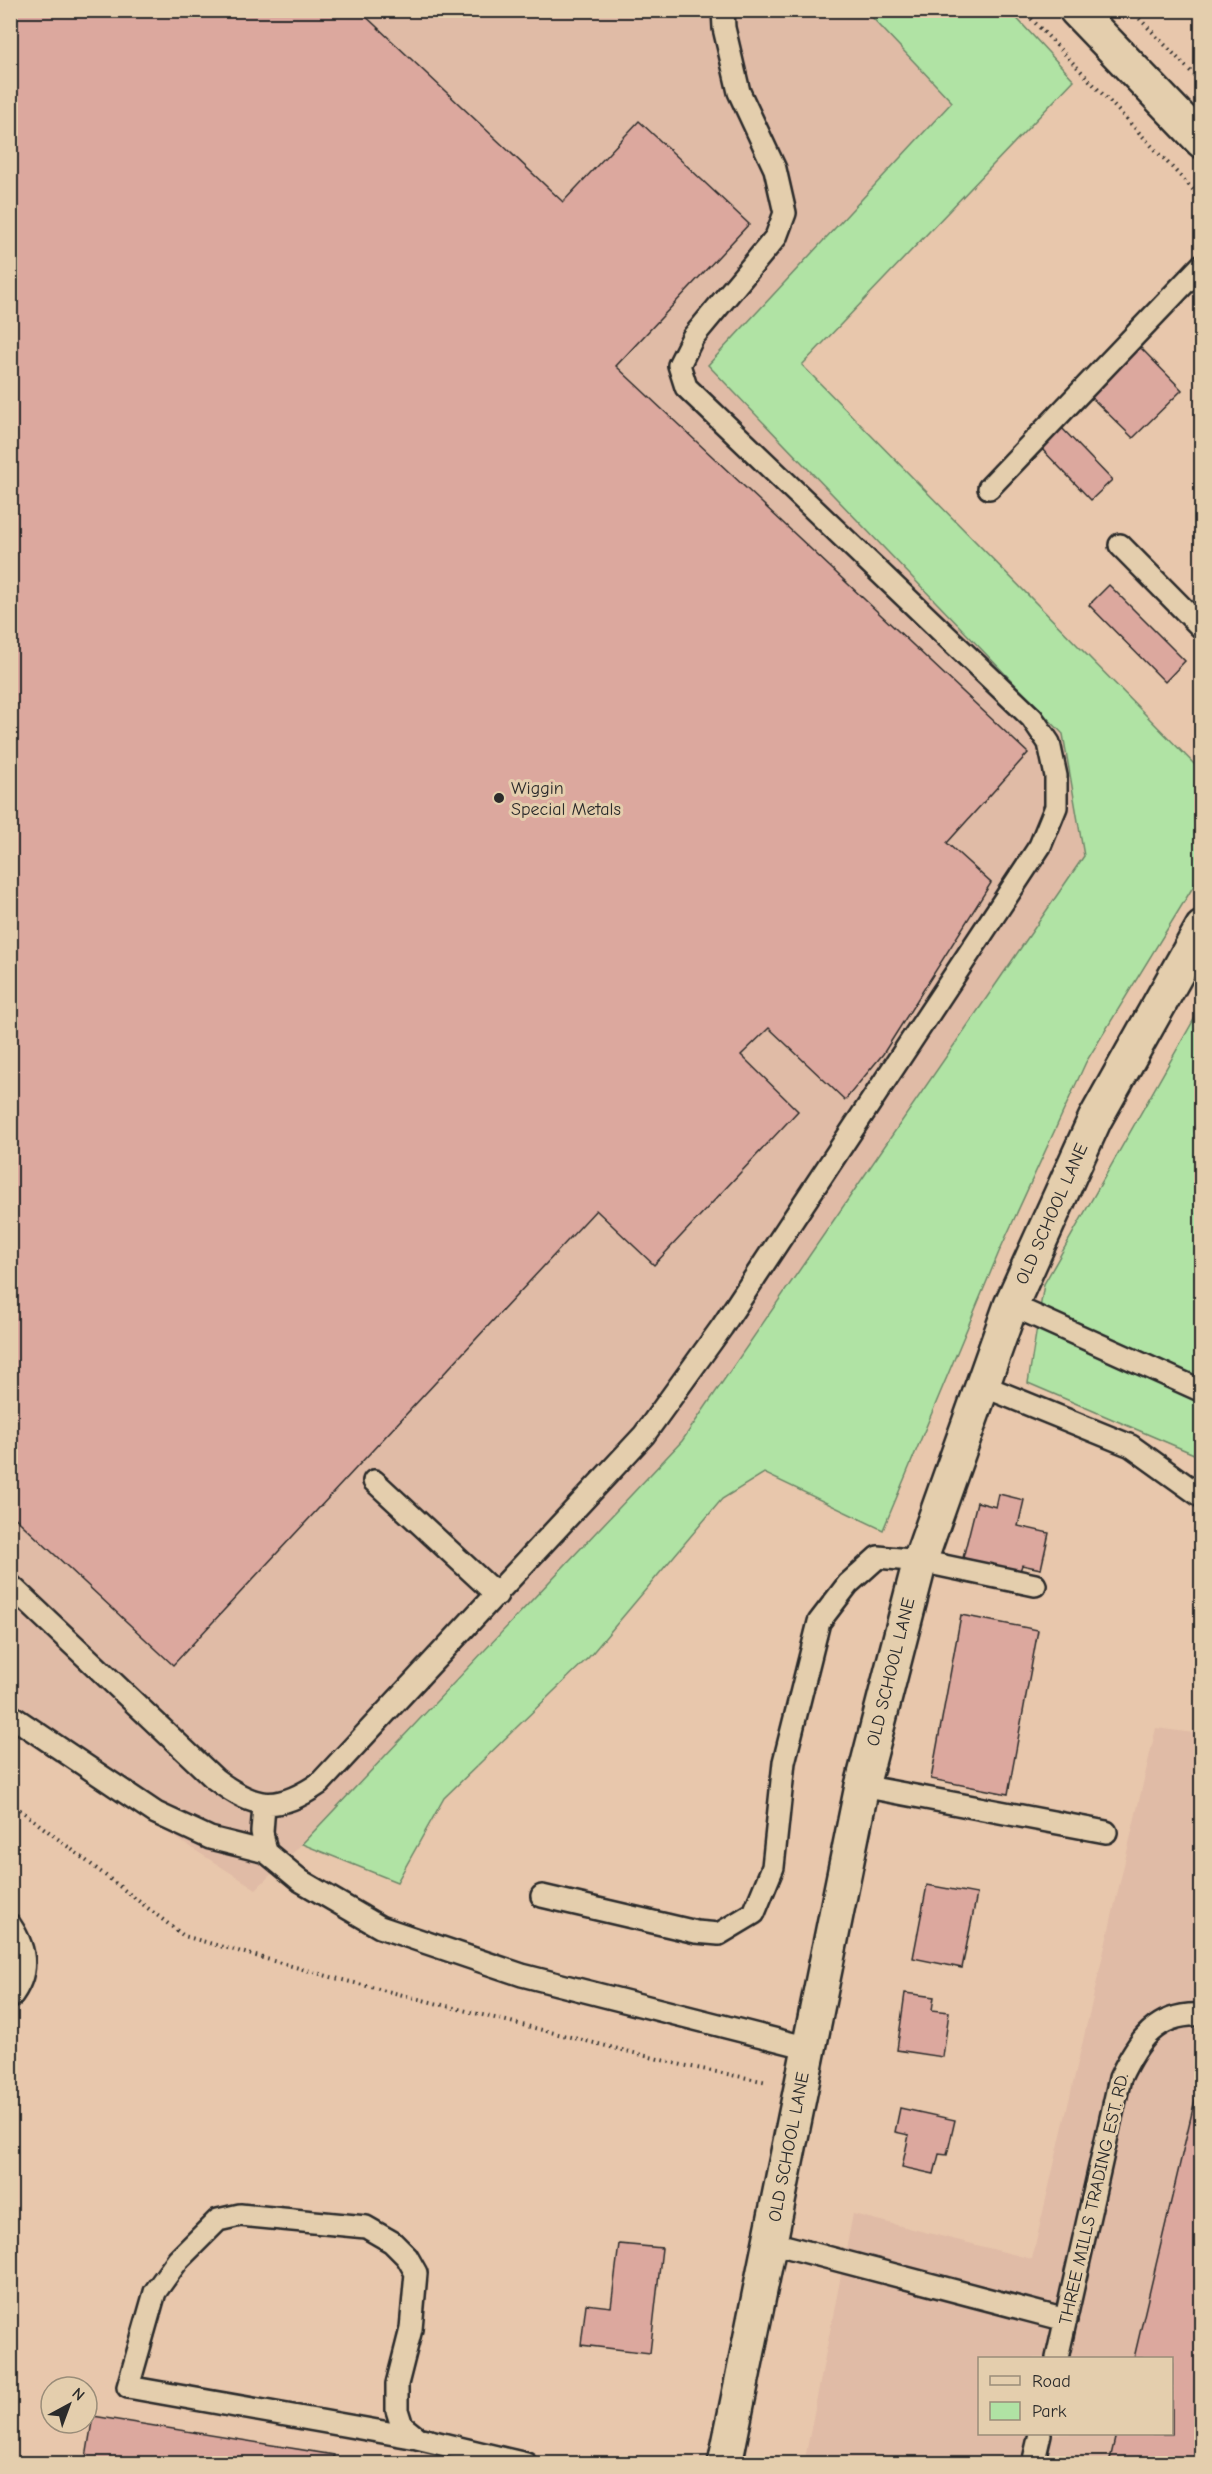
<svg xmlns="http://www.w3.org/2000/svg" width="1212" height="2474" font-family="'Comic Neue',sans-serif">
<rect width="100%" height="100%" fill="#e8c7ac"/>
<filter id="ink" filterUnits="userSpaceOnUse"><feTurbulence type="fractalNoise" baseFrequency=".0167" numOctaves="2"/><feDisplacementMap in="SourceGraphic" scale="12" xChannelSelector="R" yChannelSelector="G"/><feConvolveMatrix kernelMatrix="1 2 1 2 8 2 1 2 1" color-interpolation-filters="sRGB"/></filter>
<g filter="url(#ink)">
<path fill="#e0bba6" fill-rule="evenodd" d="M10,11H866L952,102L708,365L1063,734L1084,856L682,1441L302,1844L256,1889L11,1733Z
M1156,1728L1201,1734V2463L804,2464L853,2214L1032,2259ZM980,2358H1172V2434H980Z"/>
<path fill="#b0e3a4" stroke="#6e8768" stroke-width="1.5" d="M866,11H1010L1074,80L802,365L1201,771V874L1086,1062L999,1252L883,1530L764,1473L722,1499L589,1657L444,1798L397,1882L302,1844L682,1441L1084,856L1063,734L708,365L952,102Z
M1201,1007V1457L1028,1383L1044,1284Z"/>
<path fill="#dca89e" stroke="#2b2b2b" stroke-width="1.5" d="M10,10H359L563,202L639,121L749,224L616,366L1028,753L947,843L991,883L883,1054L845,1100L769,1028L741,1055L798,1111L654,1265L596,1210L173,1665L10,1513Z
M1140,347L1182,390L1133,438L1090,396Z
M1059,425L1112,480L1091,500L1038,445Z
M1109,585L1185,661L1165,682L1089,605Z
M999,1494L1024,1500L1018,1526L1049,1533L1041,1569L1022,1565L1020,1571L963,1558L977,1502L996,1507Z
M961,1615L1038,1630L1008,1794L931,1779Z
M927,1885L977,1894L962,1968L913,1958Z
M905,1993L934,1997L932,2010L949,2012L943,2057L897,2050Z
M1202,2070V2464H1109L1116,2434H1172V2358H1134Z
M900,2108L955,2120L947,2155L939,2154L934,2174L902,2167L909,2135L895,2132Z
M619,2244L662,2248L650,2353L581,2345L586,2304L611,2307Z
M93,2416L334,2455L333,2464H85Z"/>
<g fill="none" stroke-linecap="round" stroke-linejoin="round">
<g stroke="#2b2b2b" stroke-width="26">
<path id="lane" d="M989,488L1202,265
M1120,545L1202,628
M1011,1305L1202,1391
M981,1385L1131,1446L1202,1497
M374,1481L497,1595
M10,1585L215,1779C256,1810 278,1812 320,1783L644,1435L722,1327L1040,846L1056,807V776L1049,743L1032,718L686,387L679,365L693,337L776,237L785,213L775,169L739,92L724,28L723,10
M10,1715L156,1813L210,1838L266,1852
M862,1786L1106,1832
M264,1805L262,1832L266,1852L301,1881L380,1927L522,1975L809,2048
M542,1896L696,1932L719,1934L754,1913L773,1867L784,1762L819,1622L848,1584L878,1557L920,1561L1035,1585
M10,1925C27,1950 29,1974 10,1998
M769,2242L1066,2320
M1057,2358L1120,2078C1137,2042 1156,2012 1202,2015
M417,2438L402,2426L397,2410V2384L411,2329L416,2273L407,2257L392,2242L366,2227L240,2215L218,2220L178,2260L155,2292L128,2387L417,2438L526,2464
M1033,2464L1040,2434"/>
</g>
<g stroke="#2b2b2b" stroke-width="38">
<path id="secondary" d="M725,2464L862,1786L920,1561L1011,1305L1095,1119L1202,928"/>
</g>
<g stroke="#2b2b2b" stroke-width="38">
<path id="primary" d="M1076,10L1202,141"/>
</g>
<path stroke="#2b2b2b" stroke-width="4" stroke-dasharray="1.5 4.5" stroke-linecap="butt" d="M1023,10L1202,199
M1131,10L1202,83
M10,1802L184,1936L331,1977L682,2065L767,2082"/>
<use href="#lane" stroke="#e4cead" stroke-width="21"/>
<use href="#secondary" stroke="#e4cead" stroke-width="33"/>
<use href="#primary" stroke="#e4cead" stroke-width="33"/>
</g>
</g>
<circle fill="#2b2b2b" stroke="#e4cead" stroke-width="2" cx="499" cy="798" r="6"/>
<g text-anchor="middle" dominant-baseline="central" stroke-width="6" stroke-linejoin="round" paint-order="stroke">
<g font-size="18" fill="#2b2b2b" stroke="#e4cead" text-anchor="start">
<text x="511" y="788">Wiggin<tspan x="511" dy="21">Special Metals</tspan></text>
</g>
<g font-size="18" fill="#2b2b2b" stroke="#e4cead">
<text transform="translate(1052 1214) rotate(-66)">OLD SCHOOL LANE</text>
<text transform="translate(891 1672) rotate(-76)">OLD SCHOOL LANE</text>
<text transform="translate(789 2147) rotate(-79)">OLD SCHOOL LANE</text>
<text transform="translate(1094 2199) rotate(-77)">THREE MILLS TRADING EST. RD.</text>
</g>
</g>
<rect width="1212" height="2474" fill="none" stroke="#e4cead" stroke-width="36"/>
<rect x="18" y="18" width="1176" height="2438" fill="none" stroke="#2b2b2b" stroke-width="2" filter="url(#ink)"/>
<rect x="978" y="2357" width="195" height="78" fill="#e4cead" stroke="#9a8d79" stroke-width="1.5"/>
<rect x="990" y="2376" width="30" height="9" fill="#e4cead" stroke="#9a8d79" stroke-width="1.5"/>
<text x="1032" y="2387" font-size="18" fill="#2b2b2b">Road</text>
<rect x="990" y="2402" width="30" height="18" fill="#b0e3a4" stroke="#9a8d79" stroke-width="1.5"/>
<text x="1032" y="2417" font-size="18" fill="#2b2b2b">Park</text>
<g transform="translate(69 2405) rotate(41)"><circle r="28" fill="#e4cead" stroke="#9a8d79" stroke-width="1.5"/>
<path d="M0-4.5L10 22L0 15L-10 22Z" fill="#2b2b2b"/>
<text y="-9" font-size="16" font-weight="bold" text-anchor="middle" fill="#2b2b2b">N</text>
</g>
</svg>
